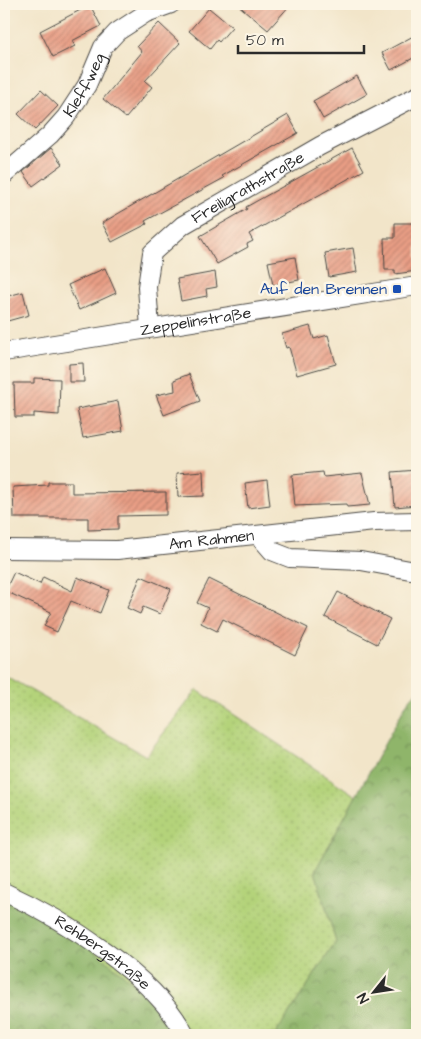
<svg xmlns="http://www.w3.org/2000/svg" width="421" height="1039" font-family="'Architects Daughter',sans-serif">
<defs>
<pattern id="grass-dots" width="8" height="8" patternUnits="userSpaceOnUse" patternTransform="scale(1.25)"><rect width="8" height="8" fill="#b4d37a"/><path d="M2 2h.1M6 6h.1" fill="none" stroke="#9bb56a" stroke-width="1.8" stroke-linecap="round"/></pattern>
<pattern id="forest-crowns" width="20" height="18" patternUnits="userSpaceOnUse" patternTransform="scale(1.25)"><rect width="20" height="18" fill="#8fb56a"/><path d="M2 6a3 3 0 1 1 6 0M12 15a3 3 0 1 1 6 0" fill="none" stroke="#759357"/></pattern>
<pattern id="building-hatch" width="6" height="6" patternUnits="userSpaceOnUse" patternTransform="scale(1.25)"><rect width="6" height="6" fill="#e99e85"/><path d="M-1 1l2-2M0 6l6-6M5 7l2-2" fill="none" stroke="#bd816d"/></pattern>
</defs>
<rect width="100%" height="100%" fill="#fcf5e5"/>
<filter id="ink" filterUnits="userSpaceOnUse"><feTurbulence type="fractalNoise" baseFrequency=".02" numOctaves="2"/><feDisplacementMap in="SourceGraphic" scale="10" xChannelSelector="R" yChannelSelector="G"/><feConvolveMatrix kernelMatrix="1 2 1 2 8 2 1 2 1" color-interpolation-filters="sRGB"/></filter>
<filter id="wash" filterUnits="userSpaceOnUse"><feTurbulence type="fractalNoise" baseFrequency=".0096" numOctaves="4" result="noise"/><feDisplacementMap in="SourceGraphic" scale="20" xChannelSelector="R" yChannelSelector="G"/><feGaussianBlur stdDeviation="1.12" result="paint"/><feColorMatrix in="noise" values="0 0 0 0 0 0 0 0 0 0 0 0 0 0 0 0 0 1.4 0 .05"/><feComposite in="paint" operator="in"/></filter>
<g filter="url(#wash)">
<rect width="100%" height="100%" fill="#f2e5c9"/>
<path fill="url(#grass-dots)" stroke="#707f52" d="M4,675L146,756L197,690L356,796L315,871L336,942L275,1035H174L141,989L4,898Z"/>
<path fill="url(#forest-crowns)" stroke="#5d704a" d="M417,691V1035H275L336,942L315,871L408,701Z
M4,898L66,928L141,989L174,1035H4Z"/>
<g id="blocks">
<path fill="url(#building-hatch)" d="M237,4H291L268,30Z
M90,5L101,26L72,41L75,46L53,57L40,31Z
M209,8L232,27L219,42L217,40L210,49L189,31Z
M159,23L180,43L145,81L152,87L126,118L103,99L142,52L137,46Z
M417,34V56L391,70L382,53Z
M357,76L367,94L323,119L313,101Z
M41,90L58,106L35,130L18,114Z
M288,115L298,133L222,176L224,178L145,221L147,224L112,242L102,223Z
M51,148L63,164L33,186L23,172Z
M352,148L364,170L249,234L253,241L247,244L248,247L217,264L200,236L247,209L246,207Z
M395,223H417V271L395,274V270H385L384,238H395Z
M353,248L357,272L329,277L325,253Z
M295,257L299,280L273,285L268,262Z
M105,268L116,293L79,310L68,285Z
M215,272L217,287L206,289L207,296L181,301L177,279Z
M23,292L29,315L4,322V297Z
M310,326L314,339L328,335L336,364L297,375L289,347L286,348L282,334Z
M83,363L84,382H69V364Z
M189,374L200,401L164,415L156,395L175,391L174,380Z
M34,378L60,379L59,415L34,413V417H15L14,383H34Z
M118,401L123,431L83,438L77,409Z
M417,470V505L395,507L392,472Z
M203,471L204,496L178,497L177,473Z
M323,472L324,477L362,473L370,505L347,507L346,504L295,506L292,475Z
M267,480L270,505L248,508L245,483Z
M48,482H72V493L166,492V515L118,516V529L88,530V518H14L13,487L48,485Z
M14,572L40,584L43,577L72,591L77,577L109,590L100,613L71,601L57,632L44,626L51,612L5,591Z
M141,576L171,589L160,614L143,607L140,614L127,608Z
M209,579L308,628L295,655L223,619L217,631L201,623L208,608L197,603Z
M338,592L390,619L377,644L325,617Z"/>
</g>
</g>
<g filter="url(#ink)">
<use href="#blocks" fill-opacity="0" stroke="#494743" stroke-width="1"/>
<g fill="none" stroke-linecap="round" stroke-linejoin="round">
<g stroke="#494743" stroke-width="20">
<g id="minor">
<path id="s1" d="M4,175L50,135L66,117L87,85L103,47L117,32L146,13L171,4"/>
<path id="s2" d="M150,328L147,287L152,253L183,225L320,146L417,96"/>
<path id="s3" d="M4,352L417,286"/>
<path d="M259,536L272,551L290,558L361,561L410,570"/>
<path id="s4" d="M4,549L117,550L374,522L417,521"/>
<path id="s5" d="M4,892C61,918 157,977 185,1035"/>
</g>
</g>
<use href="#minor" stroke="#fff" stroke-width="18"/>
</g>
</g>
<rect fill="#1a4fb4" stroke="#fcf5e5" stroke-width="2" x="392" y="284" width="10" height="10" rx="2.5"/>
<g text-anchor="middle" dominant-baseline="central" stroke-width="5" stroke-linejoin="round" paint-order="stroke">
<g font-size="16" fill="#2b2b2b" stroke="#fcf5e5">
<text stroke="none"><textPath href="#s1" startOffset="122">Kleffweg</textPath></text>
<text stroke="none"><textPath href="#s2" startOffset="192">Freiligrathstraße</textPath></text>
<text stroke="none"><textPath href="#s3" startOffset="194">Zeppelinstraße</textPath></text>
<text stroke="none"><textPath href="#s4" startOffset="208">Am Rahmen</textPath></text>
<text stroke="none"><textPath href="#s5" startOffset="116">Rehbergstraße</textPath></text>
</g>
<g font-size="16" fill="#164399" stroke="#fcf5e5" text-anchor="end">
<text x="387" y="289">Auf den Brennen</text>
</g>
</g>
<rect width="421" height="1039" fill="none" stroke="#fcf5e5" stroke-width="20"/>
<g transform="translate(374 992) rotate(240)" stroke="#fcf5e5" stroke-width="4" paint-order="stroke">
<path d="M0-4L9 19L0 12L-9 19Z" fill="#2b2b2b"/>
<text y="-8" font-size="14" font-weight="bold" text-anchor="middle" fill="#2b2b2b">N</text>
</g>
<path d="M238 45v8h126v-8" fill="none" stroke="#2b2b2b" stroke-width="2.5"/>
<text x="246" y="45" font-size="15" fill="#2b2b2b" stroke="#fcf5e5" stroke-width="4" paint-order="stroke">50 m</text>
</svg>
